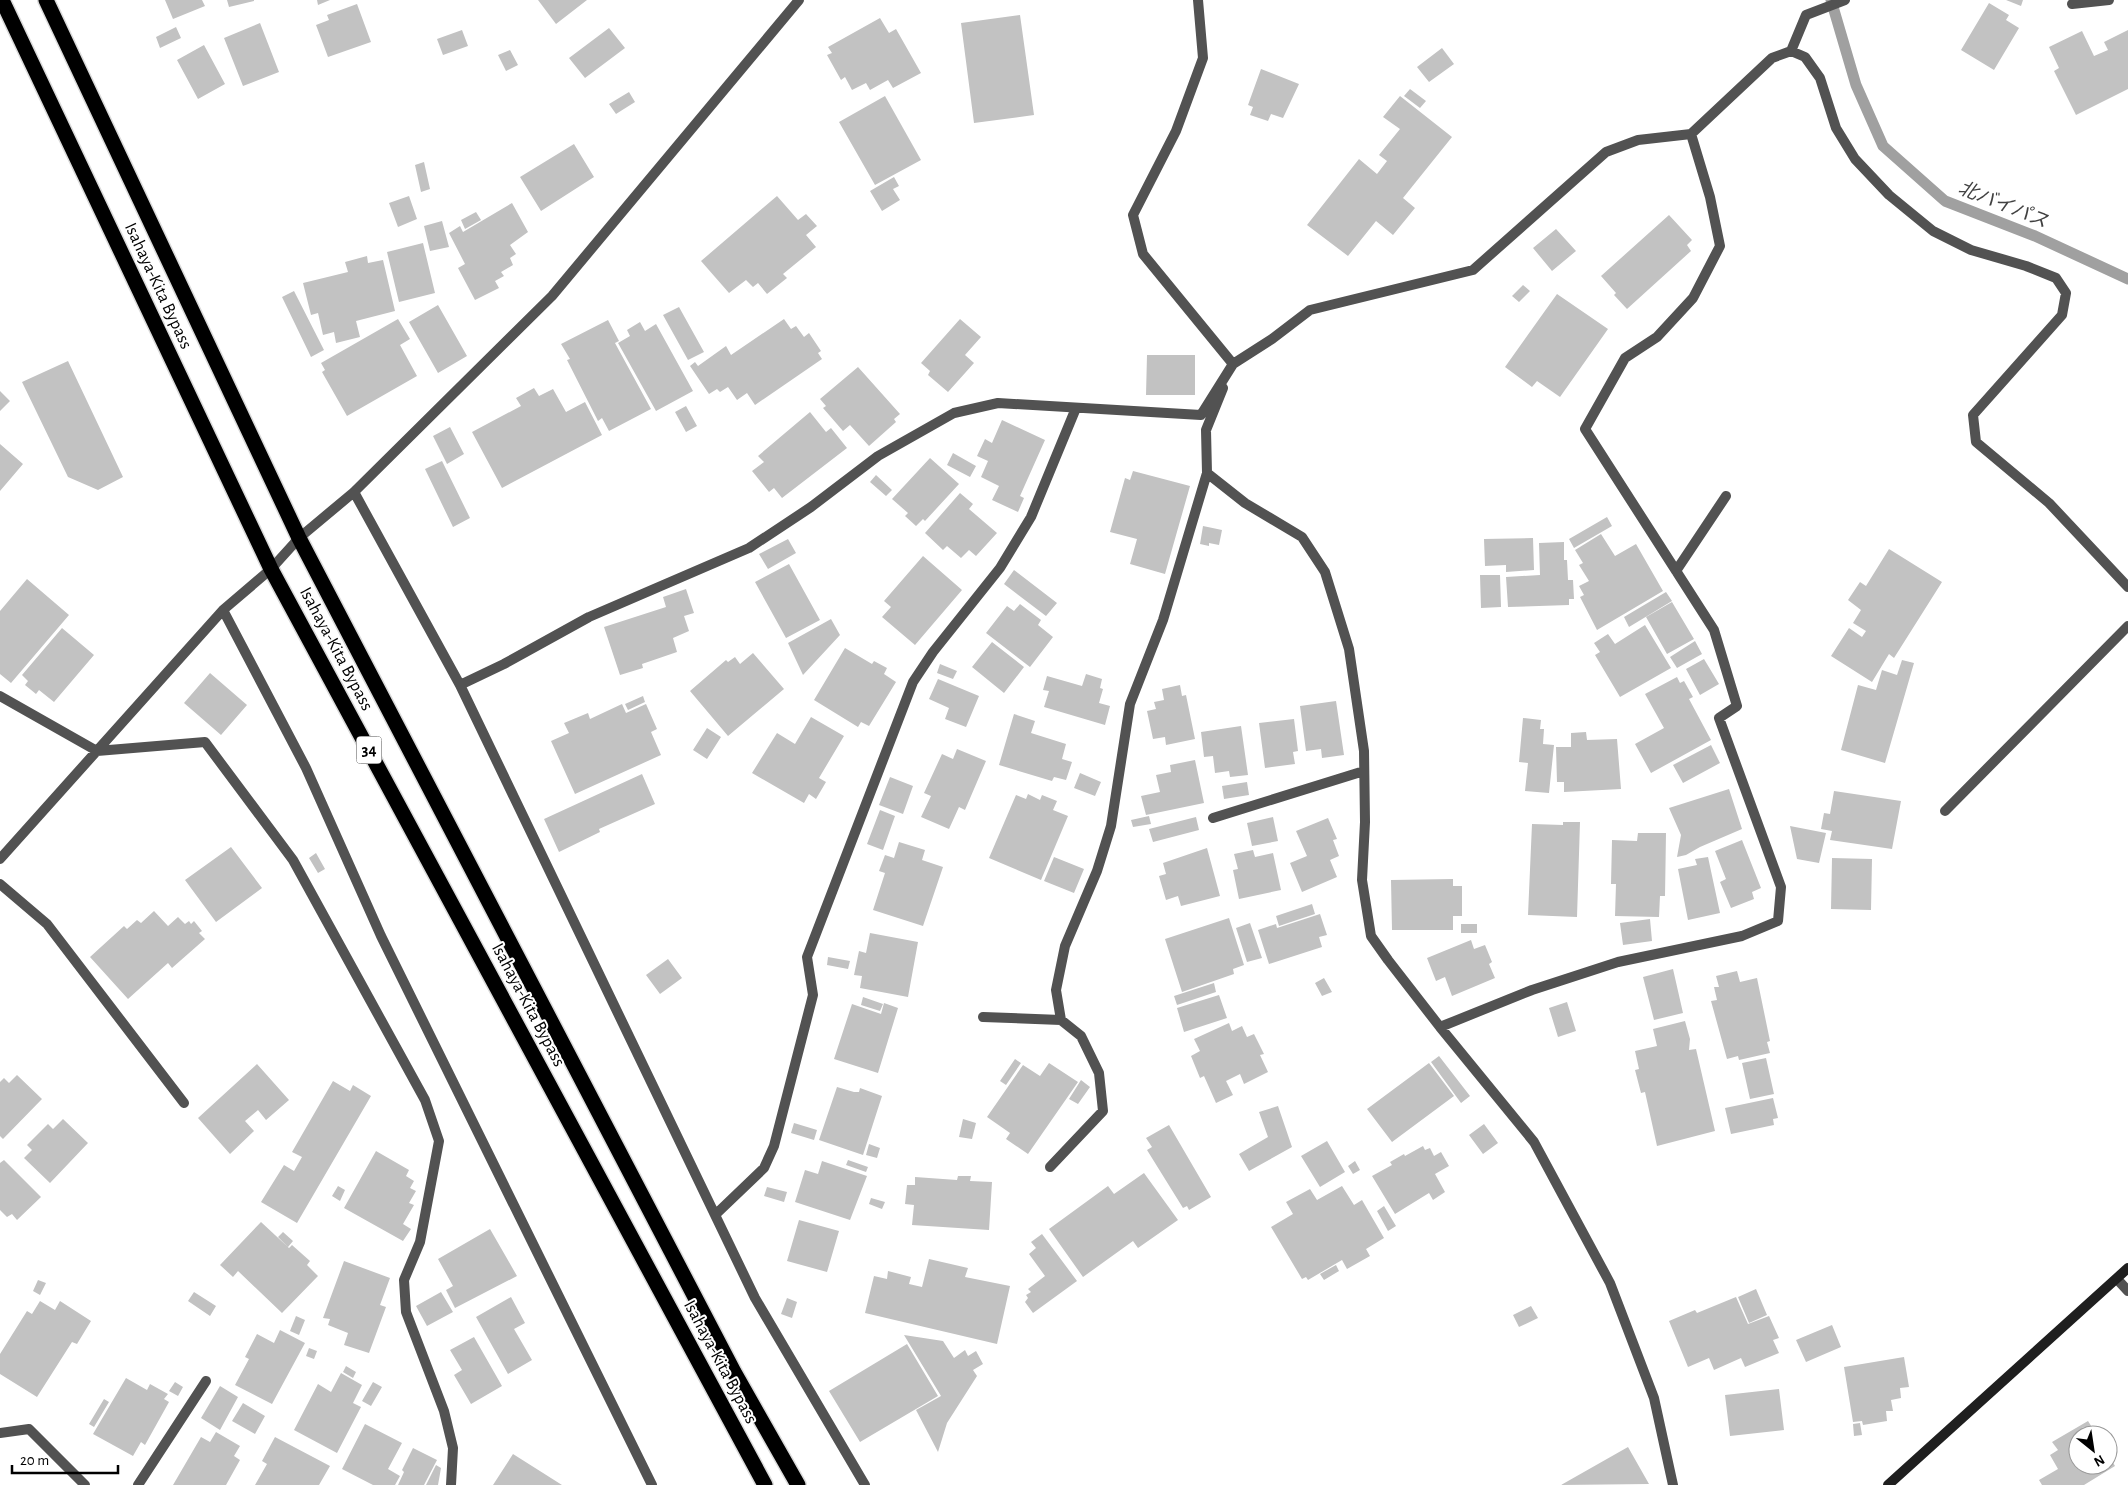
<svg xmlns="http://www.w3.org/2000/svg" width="2128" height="1485" font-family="'Alegreya Sans','Noto Sans JP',sans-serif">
<rect width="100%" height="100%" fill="#fff"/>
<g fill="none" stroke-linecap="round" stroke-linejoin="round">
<path stroke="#a0a0a0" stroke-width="11" d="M1831,0L1856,85L1883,146L1945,201L2035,236L2128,279"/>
</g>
<path fill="#c2c2c2" d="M165,0H202L205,6L173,19Z
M227,0H254V1L229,7Z
M317,0H330L318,5Z
M538,0H587L556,24Z
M2006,0H2023L2021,6Z
M1989,3L2009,15L2006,20L2019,28L1994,70L1961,50Z
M357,4L371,42L328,57L316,25L329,20L327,15Z
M1020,15L1034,115L974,123L961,23Z
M880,18L889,33L896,29L921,73L893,88L888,80L870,90L866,83L852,90L845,77L841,80L827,55L832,53L828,47Z
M260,23L279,72L243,86L224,38Z
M176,27L181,38L160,48L156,37Z
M609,28L625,48L585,78L569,58Z
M462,30L468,46L443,55L437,39Z
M2128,30V89L2076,115L2054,71L2059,68L2049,47L2082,31L2094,56L2108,50L2104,42Z
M204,45L225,84L198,99L177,60Z
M1442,48L1454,64L1429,82L1417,67Z
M510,50L518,65L506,71L498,55Z
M1261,69L1299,84L1283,118L1271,114L1268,121L1250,115L1253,107L1248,105Z
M1410,89L1426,101L1420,108L1404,96Z
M629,92L635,102L616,114L609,104Z
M885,96L921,160L875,185L839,122Z
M1400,96L1452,137L1403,198L1415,208L1393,235L1376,221L1348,256L1307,225L1359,159L1377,174L1387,161L1379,155L1400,129L1383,117Z
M574,144L594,177L541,211L520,177Z
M424,162L430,189L421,192L415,165Z
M894,177L899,186L893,189L900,200L882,211L870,191Z
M409,196L417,219L398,227L389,203Z
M777,196L798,220L806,214L817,226L806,235L816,247L783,274L787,278L767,294L758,283L753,287L746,280L729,293L701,261Z
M512,203L528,232L510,245L516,254L510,258L513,265L501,272L504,276L495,281L499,288L475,300L458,268L465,264L449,233L460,226L463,232Z
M476,212L481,220L465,229L461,220Z
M1669,215L1692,240L1687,245L1691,251L1627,309L1614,295L1616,293L1601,276Z
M442,221L449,247L430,251L424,226Z
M1556,229L1576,251L1552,271L1533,248Z
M423,243L435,293L399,302L387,252Z
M367,256L368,263L383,260L395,311L356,321L360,337L336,343L334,332L323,335L318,313L311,315L303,283L348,272L345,262Z
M1523,285L1530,291L1519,302L1512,296Z
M294,291L324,350L311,357L282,297Z
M1557,294L1608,329L1560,397L1537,381L1532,387L1505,367Z
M438,305L467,356L438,373L409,322Z
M679,307L704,352L688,360L663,315Z
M398,319L410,339L400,345L417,376L347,416L322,372L325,370L321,363Z
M784,319L791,329L796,326L804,337L809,333L821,351L818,353L822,359L755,405L747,393L737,400L728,387L720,392L717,389L709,394L690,366L695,362L698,366L726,346L731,355Z
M960,319L981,337L965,355L974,363L948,392L928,375L930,371L921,363Z
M608,320L619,341L615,343L651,409L609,431L602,418L598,421L567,360L570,359L561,344Z
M640,322L645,331L656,324L693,391L656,411L618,343L630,336L627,330Z
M1147,355H1195V395H1146Z
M68,361L123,477L98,490L68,477L22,382Z
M858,367L900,414L894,419L896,422L869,446L850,425L843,431L823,408L826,406L820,399Z
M534,388L539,396L553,389L566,412L585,402L602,435L502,488L472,432L521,406L516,398Z
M0,391L10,401L0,411Z
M686,406L697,426L686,432L675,412Z
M810,412L826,432L831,428L847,448L782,498L774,488L769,492L752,471L764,462L758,456Z
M1002,420L1045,440L1020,496L1024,498L1018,512L992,500L999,486L981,477L988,461L977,456L985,439L992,443Z
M450,427L464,454L447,464L433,436Z
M0,444L23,464L0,491Z
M953,453L976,466L970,477L947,465Z
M930,458L959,484L925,521L923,519L916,526L905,516L908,513L892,499Z
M442,461L470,518L453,527L425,469Z
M1133,471L1190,486L1165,574L1130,564L1137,539L1110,532L1125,478L1130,480Z
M876,475L892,490L886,496L870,482Z
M960,493L973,504L969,509L997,533L976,556L969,550L961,558L947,546L943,550L925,533Z
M1607,517L1612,526L1574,548L1569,539Z
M1203,526L1222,530L1219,545L1209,543V546L1200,544Z
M1601,534L1615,556L1636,544L1663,591L1597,630L1580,597L1584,595L1579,586L1589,581L1579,565L1583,563L1575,550Z
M1533,538L1534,570L1506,572V565L1485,566L1484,539Z
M788,539L796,553L768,569L759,554Z
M1564,542V560H1567L1568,580H1573L1574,599H1569V605L1508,607L1506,577L1540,575L1539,543Z
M1889,549L1942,582L1894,658L1889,654L1872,682L1831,656L1849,628L1862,637L1866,631L1853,623L1861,610L1848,600L1860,582L1866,586Z
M923,556L962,590L915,645L882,617L891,607L884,601Z
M789,564L820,620L786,638L755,582Z
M1014,570L1057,603L1046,616L1004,584Z
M1480,575H1500L1501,607L1481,608Z
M27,579L69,615L11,683L0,674V611Z
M686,589L694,613L684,616L689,631L673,638L677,652L642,664L643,668L620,675L604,627L666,607L663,597Z
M1666,592L1672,601L1629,627L1624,617Z
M1672,602L1694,639L1667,654L1646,617Z
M1020,604L1041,620L1038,625L1053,637L1030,667L986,633L1007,606L1014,611Z
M831,619L840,635L803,675L788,643Z
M1645,625L1671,668L1620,697L1595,655L1600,652L1594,643L1608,634L1615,644Z
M62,628L94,655L54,702L39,690L36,694L25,685L28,681L22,675Z
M1695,641L1702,654L1677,668L1670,657Z
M992,642L1024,667L1004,693L972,667Z
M845,648L872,664L874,661L887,668L884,674L896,682L869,726L861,722L858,727L814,700Z
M753,653L784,689L728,736L690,691L726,660L728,662L735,657L740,664Z
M1704,659L1719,684L1700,695L1686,669Z
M1902,660L1914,663L1885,763L1841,750L1858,685L1876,690L1882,670L1897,675Z
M940,664L957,671L953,679L937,673Z
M210,673L247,705L221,735L184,703Z
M1086,674L1102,679L1100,688L1103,689L1099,703L1110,706L1105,725L1044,707L1049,691L1043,690L1047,676L1082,686Z
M1677,677L1680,683L1684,681L1693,697L1689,699L1711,740L1651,773L1635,744L1664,728L1645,694Z
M938,679L979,696L966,727L945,719L949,708L929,699Z
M1180,685L1182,696L1186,695L1195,739L1166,745L1165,737L1153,739L1147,711L1156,709L1154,702L1164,700L1162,689Z
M643,696L645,702L628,710L625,704Z
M1336,701L1344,755L1322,758L1321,749L1306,751L1300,706Z
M622,704L626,713L646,704L657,729L651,732L661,755L575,794L551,741L569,733L564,723L588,713L590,719Z
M1014,714L1035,721L1031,733L1066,744L1062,759L1072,762L1066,780L1054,777L1052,781L999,765Z
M811,717L844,736L819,778L826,782L816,799L809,794L804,803L752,773L777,733L795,744Z
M1523,718L1541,720L1540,729H1544L1543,744L1554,745L1549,793L1525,791L1528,763L1519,762Z
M1294,719L1298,751L1293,752L1295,764L1265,768L1259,723Z
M1241,726L1248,775L1230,777L1229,771L1215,773L1213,756L1204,757L1201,732Z
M707,728L721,737L707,759L693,750Z
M1586,732L1587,740L1617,739L1621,789L1564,792V782H1557L1556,747H1571V733Z
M1711,745L1720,763L1683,783L1673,765Z
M957,749L986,761L965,810L959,807L949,829L921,817L931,796L924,793L942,754L953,759Z
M1195,760L1204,803L1146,815L1141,796L1160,792L1156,775L1171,772L1170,765Z
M1080,773L1101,782L1095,796L1074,788Z
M642,774L655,804L599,829L600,832L559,852L544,819Z
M890,777L913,786L903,814L879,805Z
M1247,782L1249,795L1224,799L1222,786Z
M1729,789L1742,829L1700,847L1686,855L1677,857L1681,835L1669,808Z
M1834,791L1901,801L1892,849L1830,840L1832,831L1821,829L1824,813L1830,814Z
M1028,794L1040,800L1042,795L1057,801L1053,810L1068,816L1041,880L989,858L1016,795L1026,799Z
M880,810L895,816L883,850L867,844Z
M1149,816L1151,824L1133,827L1131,820Z
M1196,817L1199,830L1153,842L1149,829Z
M1273,817L1278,841L1252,846L1247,823Z
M1328,818L1337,839L1333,840L1339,856L1330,860L1337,877L1302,892L1290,863L1307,856L1296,831Z
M1563,822H1580L1577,917L1528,915L1532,824L1563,825Z
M1790,826L1826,833L1819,863L1797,859Z
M1638,833H1666L1665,896H1660L1659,917L1615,916L1616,884H1611L1612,840L1637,841Z
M1742,840L1761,888L1752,892L1754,899L1731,908L1720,882L1726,879L1715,851Z
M899,842L925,850L922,860L943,867L923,926L873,910L885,873L879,871L885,855L894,858Z
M231,847L262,888L216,922L185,880Z
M1207,848L1220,896L1181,906L1178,896L1166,900L1159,876L1166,874L1163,863Z
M1253,850L1255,857L1273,853L1281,890L1239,899L1233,870L1238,869L1234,854Z
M316,853L325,869L318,873L309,858Z
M1054,857L1084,869L1074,893L1044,881Z
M1708,857L1720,913L1688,920L1678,869L1697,865L1695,859Z
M1832,858L1872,859L1871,910L1831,909Z
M1453,879V886H1462V916H1453V930H1392L1391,880Z
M1312,904L1315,914L1279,926L1276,916Z
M154,911L168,926L178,917L185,924L189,921L191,924L194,921L202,931L199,933L205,939L172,968L168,963L128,999L90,957L124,926L127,929L137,920L141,923Z
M1320,914L1327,935L1319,937L1322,947L1269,964L1258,930L1276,924L1277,928Z
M1229,918L1244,965L1233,969L1234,974L1182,992L1165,939Z
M1650,919L1652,941L1623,945L1620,923Z
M1250,923L1262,958L1247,962L1236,928Z
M1461,924H1477V933H1461Z
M870,933L918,942L908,997L860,988L862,976L854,975L859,951L866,953Z
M1471,940L1474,949L1485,945L1492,962L1489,964L1495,978L1452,996L1445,977L1436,981L1427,958Z
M828,957L850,961L848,969L827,965Z
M668,959L682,978L660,994L646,975Z
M1673,969L1683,1013L1654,1020L1643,977Z
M1737,971L1740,982L1757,978L1770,1041L1767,1042L1770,1053L1739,1060L1738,1056L1727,1059L1711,1001L1717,1000L1714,987H1719L1716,976Z
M1324,978L1332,992L1322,996L1315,983Z
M1214,983L1216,992L1177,1005L1174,996Z
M1219,995L1227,1018L1184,1032L1177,1008Z
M863,997L883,1004L880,1011L861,1005Z
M1567,1002L1576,1031L1558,1037L1549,1008Z
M884,1003L898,1008L878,1073L834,1059L852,1004L881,1014Z
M1685,1021L1690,1039L1689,1050L1696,1049L1715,1131L1657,1146L1645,1092L1641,1093L1635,1070L1639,1069L1635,1051L1657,1046L1653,1029Z
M1229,1023L1232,1031L1242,1026L1247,1037L1254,1034L1264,1054L1260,1055L1268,1072L1244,1084L1240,1074L1226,1081L1233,1095L1216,1103L1204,1076L1200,1078L1191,1056L1200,1051L1194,1039Z
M1439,1056L1470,1096L1461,1103L1431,1062Z
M1766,1058L1774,1094L1750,1099L1742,1063Z
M1015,1059L1021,1063L1006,1085L1000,1081Z
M1049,1063L1078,1082L1028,1154L1006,1139L1010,1133L987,1117L1023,1065L1040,1076Z
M1429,1063L1454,1096L1392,1142L1367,1109Z
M257,1064L289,1100L266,1120L258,1110L245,1121L254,1131L230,1154L198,1118Z
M17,1075L42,1099L3,1139L0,1136V1082L4,1078L9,1083Z
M1081,1080L1090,1087L1078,1104L1069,1099Z
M333,1081L350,1091L353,1085L371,1096L297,1223L261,1202L284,1165L294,1171L302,1157L292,1152Z
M837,1087L854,1092H859L860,1088L882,1096L863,1155L819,1140Z
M1773,1098L1778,1118L1773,1119L1774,1125L1731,1134L1725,1108Z
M1278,1106L1292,1147L1249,1171L1239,1154L1268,1137L1259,1112Z
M63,1119L88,1143L50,1183L24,1158L32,1150L27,1145L48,1124L53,1129Z
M963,1119L976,1123L972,1139L959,1137Z
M794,1123L817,1130L814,1140L791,1133Z
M1484,1124L1498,1143L1483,1154L1469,1135Z
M1169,1125L1211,1197L1189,1210L1187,1206L1183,1208L1147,1150L1152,1147L1146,1138Z
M1327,1141L1345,1172L1320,1187L1301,1156Z
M869,1144L880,1148L877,1158L866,1155Z
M1423,1146L1425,1150L1430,1148L1434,1156L1441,1152L1449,1166L1435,1174L1445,1192L1433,1200L1429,1193L1395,1214L1372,1176L1392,1165L1390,1162L1404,1154L1405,1156Z
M376,1151L409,1170L406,1176L414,1181L410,1188L416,1191L409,1203L414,1205L403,1224L411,1229L403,1241L344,1208Z
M4,1160L41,1197L17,1220L12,1214L7,1217L0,1210V1163Z
M848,1160L868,1167L866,1172L846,1165Z
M822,1161L867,1176L850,1220L795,1202L805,1170L818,1174Z
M1355,1161L1360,1170L1353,1174L1348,1166Z
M1144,1173L1178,1220L1138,1248L1133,1241L1083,1277L1049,1229L1108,1186L1114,1194Z
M958,1176H971L970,1181L992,1182L989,1230L912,1225L914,1205L905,1204L907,1185H915V1177L957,1180Z
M338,1186L345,1190L340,1201L332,1196Z
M1342,1186L1354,1205L1362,1200L1384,1238L1366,1249L1370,1256L1347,1269L1342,1260L1308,1280L1306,1277L1302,1279L1271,1227L1293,1214L1286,1202L1310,1189L1317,1200Z
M767,1187L787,1192L784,1202L764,1196Z
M871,1198L885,1202L882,1209L869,1204Z
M1384,1206L1396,1226L1388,1231L1377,1211Z
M799,1220L839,1231L827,1272L787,1261Z
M261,1222L289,1248L292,1245L310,1261L307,1265L318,1276L282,1313L238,1271L233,1277L220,1265Z
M490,1229L517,1276L455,1308L446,1290L453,1286L438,1259Z
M283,1232L293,1241L288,1247L278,1237Z
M1042,1234L1077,1281L1033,1313L1025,1302L1028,1298L1026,1295L1031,1292L1028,1289L1045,1276L1029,1254L1036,1248L1031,1242Z
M929,1259L968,1268L965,1277L1010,1286L997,1344L865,1313L874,1276L887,1279L888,1271L911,1277L909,1284L922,1287Z
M344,1261L390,1278L380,1305L386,1307L369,1353L344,1345L348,1333L328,1325L330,1319L323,1318Z
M1336,1265L1339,1271L1324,1280L1320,1274Z
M38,1280L46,1283L40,1295L33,1291Z
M1756,1289L1767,1315L1749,1323L1738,1297Z
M194,1292L216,1306L210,1316L188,1301Z
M441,1292L453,1312L427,1326L416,1306Z
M511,1297L525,1323L514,1329L532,1360L508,1374L476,1317Z
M1736,1297L1748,1324L1769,1316L1779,1338L1773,1340L1779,1353L1745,1367L1741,1358L1714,1370L1709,1358L1688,1367L1669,1321L1695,1310L1697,1313Z
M787,1298L797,1302L792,1318L781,1314Z
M40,1301L55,1310L60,1301L91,1321L77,1344L72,1342L37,1397L0,1374V1354L27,1311L32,1314Z
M1531,1306L1538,1318L1519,1327L1513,1315Z
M296,1316L305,1320L299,1335L290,1331Z
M1832,1325L1841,1347L1806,1362L1796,1340Z
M280,1330L305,1343L272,1404L235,1385L249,1359L245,1357L257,1334L274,1343Z
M904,1335L943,1341L954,1358L965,1350L968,1356L976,1351L983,1364L973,1370L977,1376L947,1423L938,1452L916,1410L941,1396Z
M474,1337L502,1386L471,1404L454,1375L462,1370L450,1350Z
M907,1344L938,1396L860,1442L829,1391Z
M309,1348L317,1351L314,1359L306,1356Z
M1904,1357L1909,1387L1900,1388L1901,1398L1891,1400L1893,1411H1886L1887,1421L1863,1425L1862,1421L1853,1422L1844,1367Z
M346,1366L356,1372L353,1378L343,1372Z
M341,1373L362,1385L353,1403L361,1407L337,1453L294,1430L318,1384L331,1392Z
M126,1378L147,1390L150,1384L168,1394L164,1399L169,1402L145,1445L141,1442L133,1456L93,1434Z
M175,1382L183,1387L178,1396L169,1391Z
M373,1382L382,1387L371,1406L362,1401Z
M220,1386L238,1397L220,1430L201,1418Z
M1779,1389L1784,1430L1730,1436L1725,1395Z
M104,1399L109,1402L94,1427L89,1424Z
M243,1403L265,1416L255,1434L232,1421Z
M2088,1421L2097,1435H2078V1465H2108V1454L2115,1466L2084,1485H2042L2039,1480L2058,1469L2050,1455L2058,1450L2052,1442Z
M1860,1423L1862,1435L1854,1436L1853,1424Z
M365,1424L402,1443L388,1469L400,1476L395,1485H373L342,1469Z
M216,1432L240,1446L234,1456L240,1460L226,1485H173L201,1437L210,1442Z
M275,1437L330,1466L319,1485H255L267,1464L262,1461Z
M1628,1447L1649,1484L1561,1485Z
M413,1448L437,1460L424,1485H398L404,1472L402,1470Z
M513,1454L562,1485H493Z
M436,1465L441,1468L438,1485H426Z"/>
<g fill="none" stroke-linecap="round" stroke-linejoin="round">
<g stroke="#dbdbdb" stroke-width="18">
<path id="highway" d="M2,0L271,569L765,1485
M46,0L299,538L734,1372L798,1485"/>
</g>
<path stroke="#525252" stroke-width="10" d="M1198,0L1203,58L1176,131L1133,215L1143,254L1233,364
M2072,4L2109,0
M1791,51L1805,57L1820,78L1836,128L1855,159L1889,195L1933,231L1971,250L2026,266L2056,278L2066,293L2062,315L1973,415L1976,442L2049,503L2128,587
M1223,388L1206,430L1207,473L1245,503L1302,537L1325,572L1349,649L1364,751L1365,822L1362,880L1371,936L1388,960L1440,1027L1534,1142L1610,1283L1654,1398L1673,1485
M354,492L460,685L755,1298L865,1485
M1676,571L1726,496
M223,610L306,768L381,936L652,1485
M460,685L504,664L589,617L749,548L811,507L878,456L954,413L998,403L1201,415L1233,364L1272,339L1310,310L1473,270L1606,152L1638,140L1691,134L1772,58L1791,51L1806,15L1845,0
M0,696L97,751L205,742L293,860L425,1100L439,1141L420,1242L404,1280L406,1312L444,1411L453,1448L451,1485
M1945,811L2128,626
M1213,818L1364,771
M0,859L223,610L271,569L299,538L354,492L552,296L799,0
M0,884L47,924L184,1103
M983,1017L1061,1020L1056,990L1065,946L1097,871L1111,826L1130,704L1163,620L1207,473
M1440,1027L1532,990L1618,962L1742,936L1778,921L1781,887L1719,718L1737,706L1714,630L1585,429L1625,358L1657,337L1693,298L1720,246L1710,197L1691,134
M1050,1167L1103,1111L1099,1073L1081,1036L1061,1020
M715,1215L764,1168L774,1146L813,995L807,957L913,682L933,652L1000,568L1031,517L1076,408
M2117,1279L2128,1291
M0,1433L29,1429L85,1485
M138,1485L206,1381"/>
<path stroke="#1f1f1f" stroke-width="10" d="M1888,1485L2128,1268"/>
<use href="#highway" stroke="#000" stroke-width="15"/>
</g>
<g text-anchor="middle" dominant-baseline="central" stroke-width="4" stroke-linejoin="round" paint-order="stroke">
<rect fill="#fff" stroke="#4c4c4c" stroke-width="1" x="356.5" y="736.5" width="25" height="27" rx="4"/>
<g font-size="16" font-weight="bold" fill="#000">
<text x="369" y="750">34</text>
</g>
<g font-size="18" fill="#000" stroke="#fff">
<text transform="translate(158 286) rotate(65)">Isahaya-Kita Bypass</text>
<text transform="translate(336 649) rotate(62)">Isahaya-Kita Bypass</text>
<text transform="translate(528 1005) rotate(62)">Isahaya-Kita Bypass</text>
<text transform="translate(720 1362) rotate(62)">Isahaya-Kita Bypass</text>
</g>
<g font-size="19" font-style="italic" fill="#414141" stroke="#fff">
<text transform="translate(2003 205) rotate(22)">北バイパス</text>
</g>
</g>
<g transform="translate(2093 1450) rotate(150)"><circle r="24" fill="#ffffff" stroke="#999999"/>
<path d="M0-4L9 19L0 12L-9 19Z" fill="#000000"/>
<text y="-8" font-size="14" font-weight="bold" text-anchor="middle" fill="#000000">N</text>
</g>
<path d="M12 1465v8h106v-8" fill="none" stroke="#000000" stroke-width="2.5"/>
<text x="20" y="1465" font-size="15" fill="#000000" stroke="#ffffff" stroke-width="4" paint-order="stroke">20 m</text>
</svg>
